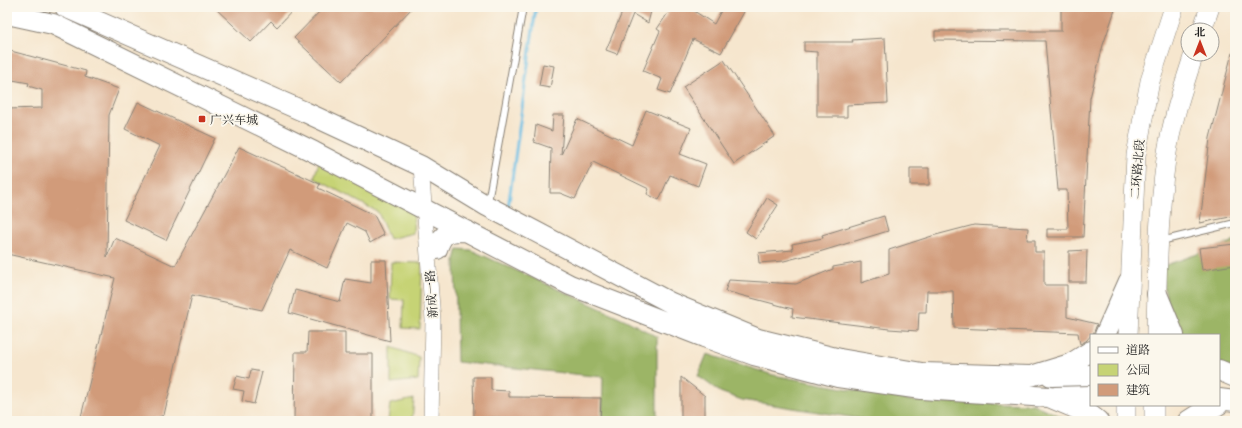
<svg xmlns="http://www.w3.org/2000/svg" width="1242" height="428" font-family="'Libre Caslon Text','Noto Serif SC',serif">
<rect width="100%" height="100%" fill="#fbf7ec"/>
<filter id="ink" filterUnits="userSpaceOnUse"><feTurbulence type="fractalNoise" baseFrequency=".025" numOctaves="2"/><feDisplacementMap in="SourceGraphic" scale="8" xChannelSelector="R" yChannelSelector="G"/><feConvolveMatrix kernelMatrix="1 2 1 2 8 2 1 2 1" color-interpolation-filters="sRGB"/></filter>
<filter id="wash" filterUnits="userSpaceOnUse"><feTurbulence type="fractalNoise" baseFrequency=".012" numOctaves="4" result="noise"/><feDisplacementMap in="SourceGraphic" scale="16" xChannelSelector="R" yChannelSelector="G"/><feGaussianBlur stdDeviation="0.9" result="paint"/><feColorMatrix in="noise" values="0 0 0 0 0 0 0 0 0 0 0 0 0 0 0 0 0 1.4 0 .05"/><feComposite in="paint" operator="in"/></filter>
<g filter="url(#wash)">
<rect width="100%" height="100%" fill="#f6e6ce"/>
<path fill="#c6d375" stroke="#717848" d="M320,159L414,210L413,233L389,239L378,212L314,178Z
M391,262L422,263L420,329L403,328L404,300L390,299Z
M391,347L419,357L418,380L391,383Z
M414,399L412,421H388L390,404Z"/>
<path fill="#9cb566" stroke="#5c6841" d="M1235,241V369L1219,363V335H1174L1160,267Z
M458,249L471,250L626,320L657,337V421H602L603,377L457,362L455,260Z
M707,354L773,375L914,401L1033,404L1072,421H863V419L742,400L720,392L698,376Z"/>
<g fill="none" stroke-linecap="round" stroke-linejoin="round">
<path stroke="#66bce3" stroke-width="3" d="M508,208L536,7"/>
</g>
<g id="blocks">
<path fill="#d19b7a" d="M214,7H296L277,27L271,21L251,42Z
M324,7H413L341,82L294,38Z
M622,7H645L651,11L648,23L633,14L617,54L606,50L624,8Z
M672,7H688L714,24L723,7H735L744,12L721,53L693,39L670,94L658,90L662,79L643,71L660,31L657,29Z
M1061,7H1116L1103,45L1090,98L1083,237H1047V229H1068L1067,190H1058L1045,41L935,40V31H1061Z
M885,38L888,103L847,105V117H817V52L804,51V42H853L852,40Z
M7,50L86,71L85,77L119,89L109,115L107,257L115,238L175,266L239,147L320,184L318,188L374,215L384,235L370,243L365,232L347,223L327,268L290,250L262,310L192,295L164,415L148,421H80L115,278L7,254V109L42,108V90L28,86L29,83L7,79Z
M1232,53H1235V216L1200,223L1210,138Z
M724,60L775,136L734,164L683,87Z
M543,64L554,66L550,88L539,86Z
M138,102L215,138L166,240L124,220L160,146L125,129Z
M646,110L691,128L680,154L706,164L698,186L670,175L659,200L647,194L649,189L593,162L575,199L560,193H550L551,148L534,142L536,125L552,131L553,115H564L561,155L577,119L632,145Z
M910,168H929V185H910Z
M767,198L778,205L756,239L746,232Z
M884,216L888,231L819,252L784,261L759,263L758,253L793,250L792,244L823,238L822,235Z
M974,225L1028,228L1027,240H1035V252H1044V285H1067V317L1097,324L1094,332L1086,341L1080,344L1078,333L954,328L953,291H927L926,312H919L918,331L889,329L792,317L793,309L725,291L729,280L796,284L833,269V267L861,262V283L889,274V250L932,236Z
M1235,244V265L1202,270L1199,248Z
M1087,250L1086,282H1069V251Z
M371,260H386L390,341L289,313L295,290L340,302L345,279L371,283Z
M308,332H345V354H373V421H294L295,352H307Z
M251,370L262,372L254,404L242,401L244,391L233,389L237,376L249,379Z
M473,377H491V390L509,391V397L601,398L600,421H500V417L474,418Z
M681,377L705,396V421H681Z"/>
</g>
</g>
<g filter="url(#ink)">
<use href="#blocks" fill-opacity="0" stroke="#898175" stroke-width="1"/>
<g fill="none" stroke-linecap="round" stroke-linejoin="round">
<g stroke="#898175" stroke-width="8">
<path id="service" d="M488,202L523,7
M1161,241L1235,223"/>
</g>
<g stroke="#898175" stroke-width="16">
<path id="tertiary" d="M421,166L433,320L431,421"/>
</g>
<g stroke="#898175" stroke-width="20">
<path id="primary" d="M1202,30L1210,7
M1128,335L1136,155L1150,81L1174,7
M1156,335C1157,277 1158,217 1166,159C1171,123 1183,88 1194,54
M1126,421V405
M1154,421V405"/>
</g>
<g stroke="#898175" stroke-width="22">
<path id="trunk" d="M65,7L305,112L421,166L487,206L671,303L758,339L840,359L922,373L1031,376L1070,364L1091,351
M7,14L53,24L314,152L570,285L704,337L754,355L838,377L921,389L1049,397L1089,414L1098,421
M437,249C443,231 449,231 467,231
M1157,294L1174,335
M1105,335L1129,281
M1219,370L1235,377
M1051,376L1091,375
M1055,397L1091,396
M1219,399L1235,401
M1188,421L1202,412L1218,405"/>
</g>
<use href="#service" stroke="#fff" stroke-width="6"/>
<use href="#tertiary" stroke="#fff" stroke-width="15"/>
<use href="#primary" stroke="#fff" stroke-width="19"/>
<use href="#trunk" stroke="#fff" stroke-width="20"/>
</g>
</g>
<rect fill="#c8321e" stroke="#fbf7ec" stroke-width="1.5" x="198" y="115" width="8" height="8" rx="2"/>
<g text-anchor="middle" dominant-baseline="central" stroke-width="3.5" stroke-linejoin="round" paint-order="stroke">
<g font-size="12" fill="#1c1c1c" stroke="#fbf7ec" text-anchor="start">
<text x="210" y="119">广兴车城</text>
</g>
<g font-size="12" fill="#1c1c1c" stroke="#fbf7ec">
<text transform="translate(1137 169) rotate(-85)">二环路北段</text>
<text transform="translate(431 294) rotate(-94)">新成一路</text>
</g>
</g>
<rect width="1242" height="428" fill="none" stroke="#fbf7ec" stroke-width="24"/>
<rect x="1090" y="334" width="130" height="72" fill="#fbf7ec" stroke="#a29f99"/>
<rect x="1098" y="347" width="20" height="6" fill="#ffffff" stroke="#a29f99"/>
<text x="1126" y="354" font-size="12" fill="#1c1c1c">道路</text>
<rect x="1098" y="364" width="20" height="12" fill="#c6d375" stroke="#a29f99"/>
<text x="1126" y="374" font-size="12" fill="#1c1c1c">公园</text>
<rect x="1098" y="384" width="20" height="12" fill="#d19b7a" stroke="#a29f99"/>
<text x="1126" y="394" font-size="12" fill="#1c1c1c">建筑</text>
<g transform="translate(1200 42)"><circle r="19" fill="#fbf7ec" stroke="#a29f99"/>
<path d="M0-3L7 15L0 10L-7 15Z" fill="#c8321e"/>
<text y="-6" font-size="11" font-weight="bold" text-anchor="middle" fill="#1c1c1c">北</text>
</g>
</svg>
